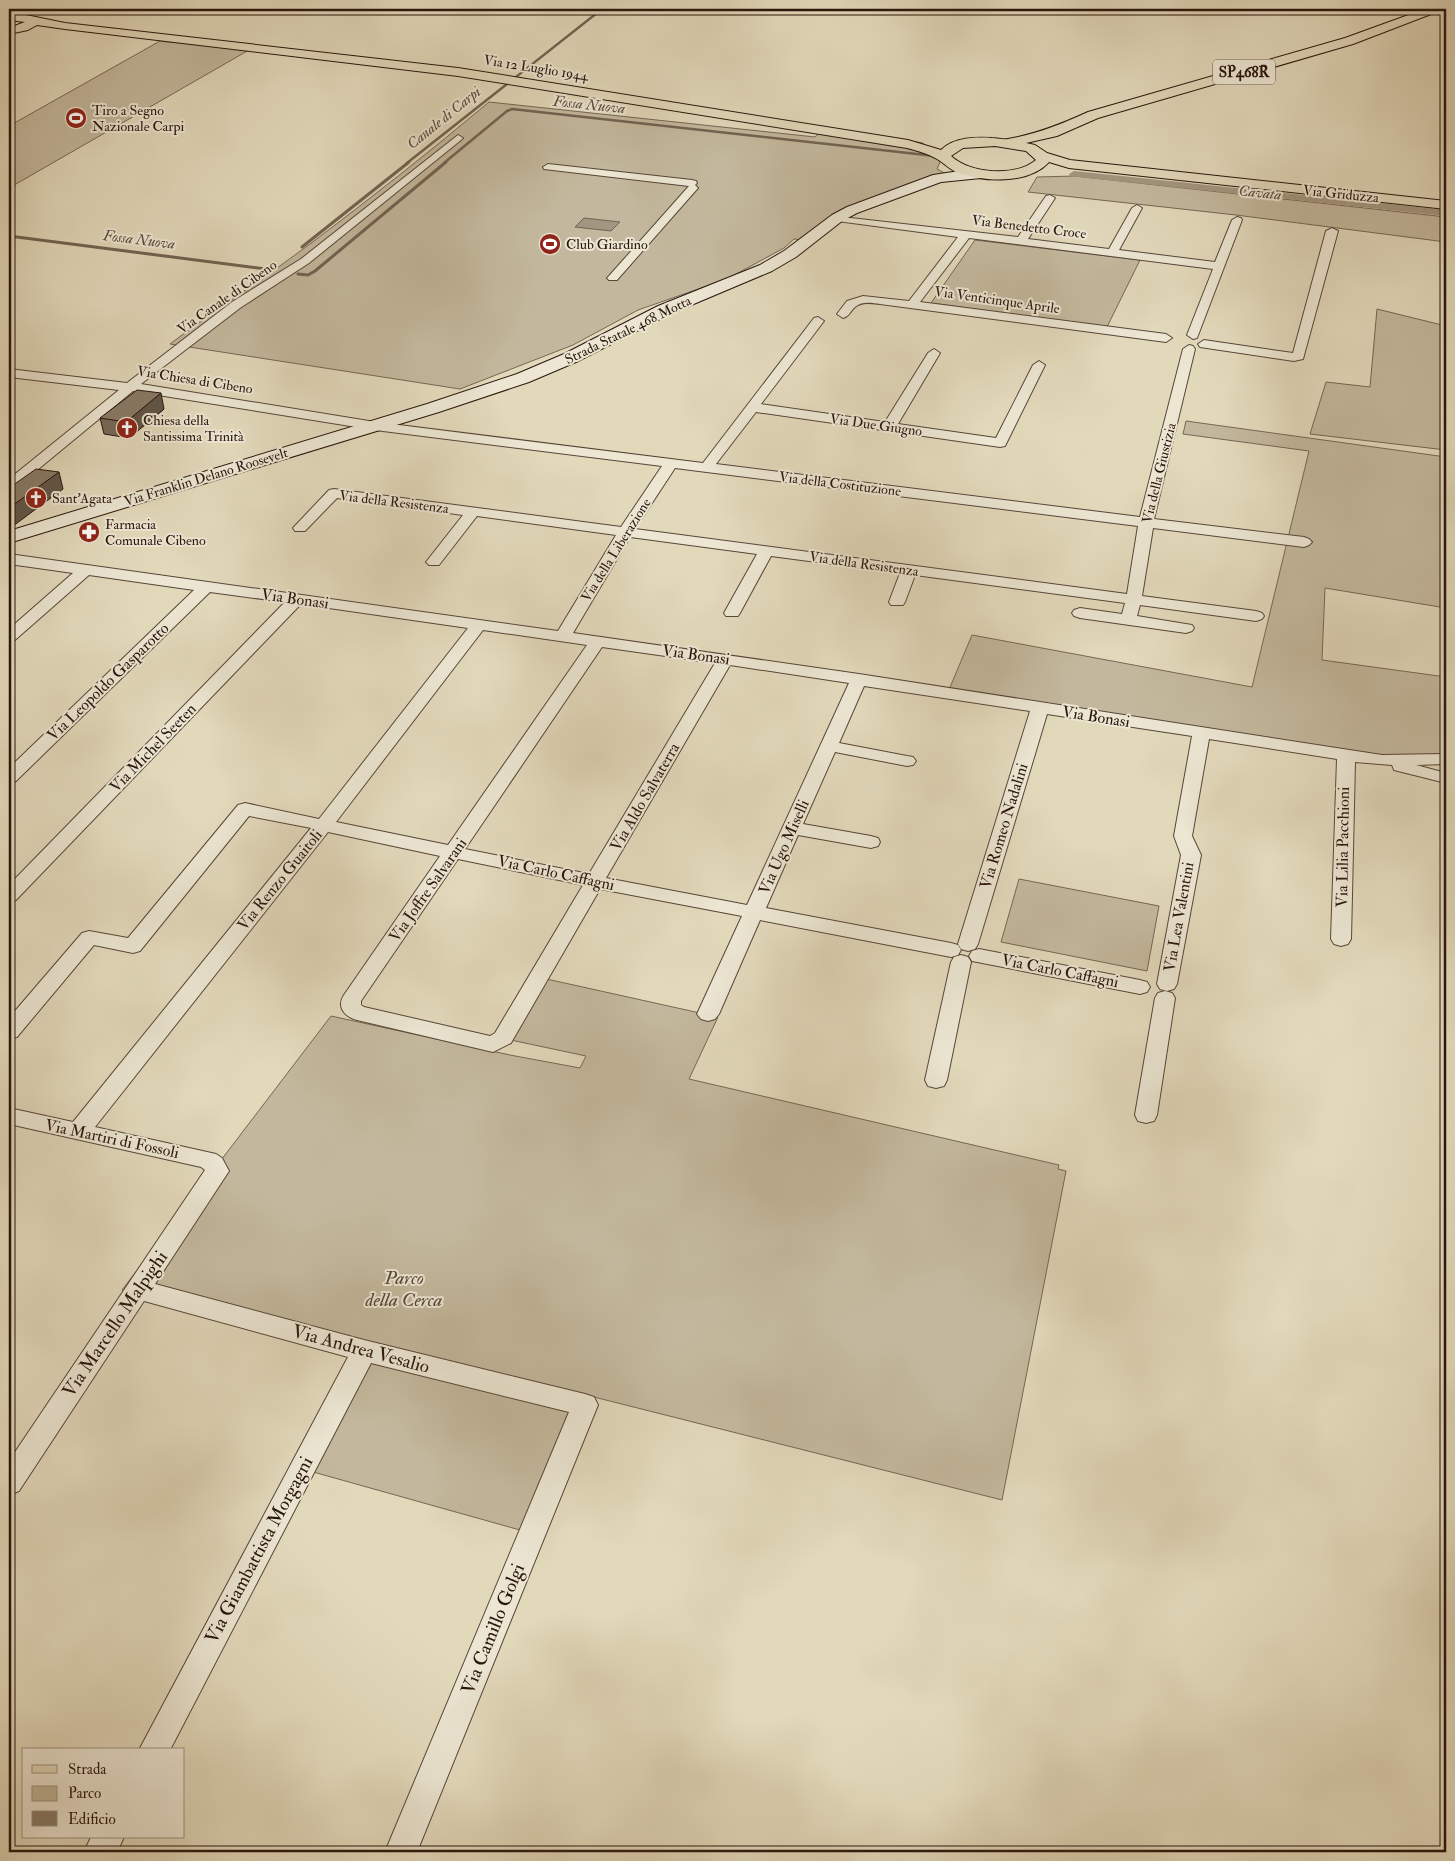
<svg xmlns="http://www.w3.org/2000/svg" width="1455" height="1861" font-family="'IM FELL Double Pica',serif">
<rect width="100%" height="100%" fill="#e2d9bb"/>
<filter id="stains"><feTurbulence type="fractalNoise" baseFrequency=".004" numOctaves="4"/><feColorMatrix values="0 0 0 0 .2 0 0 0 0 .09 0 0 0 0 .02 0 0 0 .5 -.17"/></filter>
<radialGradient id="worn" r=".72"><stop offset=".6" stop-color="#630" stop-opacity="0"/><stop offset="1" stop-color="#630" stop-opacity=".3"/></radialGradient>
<path fill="#c3b89d" stroke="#766654" d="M160,41L249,50L9,188V126Z
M489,102L815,137L824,127L923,143L940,162L937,169L950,176L849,213L811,241L794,239L784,248L727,279L638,310L573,345L460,389L170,344C215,309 264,279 310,244C371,198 431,151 489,102Z
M1075,176L1446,217V242L1236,215L1028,192L1037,177Z
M975,240L1140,260L1107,327L931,303Z
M1377,309L1446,326V450L1310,434L1326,382L1370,387Z
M1186,421L1446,457V608L1325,588L1322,660L1446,677V756L1406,759L948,692L972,635L1252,687L1309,451L1183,434Z
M1019,879L1159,906L1147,971L1001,942Z
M542,978L718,1017L689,1079L1059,1165L1058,1169L1066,1171L1002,1500L586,1395L527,1532L299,1468L361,1354L122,1290L331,1016L510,1055L580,1068L586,1056L506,1039Z"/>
<path fill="#a39680" stroke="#726252" d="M584,218L620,222L611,231L575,227Z"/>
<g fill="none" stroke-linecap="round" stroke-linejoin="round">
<path stroke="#726252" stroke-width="2.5" d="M407,163L602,9
M444,163L507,111L512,109L935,156"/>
<path stroke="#726252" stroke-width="3" d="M9,236L266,269
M302,247L409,162
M298,274L308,275L315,271L446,162"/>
<path fill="#a39680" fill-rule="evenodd" d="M1074,171L1446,210V216L1070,176L1069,174Z"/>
<g stroke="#574638" stroke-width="2">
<path id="street" d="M30,9H42L9,19V14Z
M458,135L463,138L461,140L309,263L240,308L141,384L375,422L703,463L814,318L818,317L824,321L761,404L885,422L928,353L934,349L940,353L898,424L996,438L1033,365L1039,361L1045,365L1005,446L1000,447L756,412L716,464L1140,517L1183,349L1189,345L1193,346L1195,349L1154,519L1304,537L1309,539L1312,542L1309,545L1304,547L1153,528L1142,596L1256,611L1262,613L1264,616L1262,619L1256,621L1140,605L1137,616L1192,625L1194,628L1192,631L1186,633L1080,618L1074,616L1072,613L1074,610L1080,608L1122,614L1125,603L915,575L905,602L903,605H891L889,602L900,573L771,556L740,613L738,616H726L724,613L757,554L630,537L573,633L859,674L1382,755L1446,754V764L1416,765L1446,773V783L1394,770L1392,765L1355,762L1351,939L1348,944L1341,946L1334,944L1331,939L1337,759L1209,739L1192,836L1201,855L1177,984L1174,989L1167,991L1160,989L1157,984L1181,855L1174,836L1192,736L1047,714L978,944L975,949L968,951L961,949L958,944L1030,711L864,686L839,743L907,756L913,757L916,761L913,765L907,766L835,752L803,824L871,836L878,838L880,842L878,846L871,848L798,835L766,908L951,943L958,945L961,950L958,955L951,957L760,920L719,1014L715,1019L708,1021L701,1019L697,1014L742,916L600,889L511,1043L493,1052L357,1020C345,1017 336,1007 344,995L440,856L328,832L95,1127L216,1154L222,1158L229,1171L155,1284L364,1340L585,1394L594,1397L598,1405L417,1852H385L569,1412L371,1363L170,1750H139L348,1357L144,1301L19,1491L9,1495V1461L205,1170L201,1167L9,1124V1108L73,1122L311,828L249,816L140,951L133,953L94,945L17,1037L9,1039V1018L82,933L89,931L128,938L238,805L245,803L319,819L468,628L301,604L16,900L9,902V885L285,602L210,592L15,782L9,783V768L194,590L89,575L15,640L9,642V629L73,573L9,564V554L558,631L616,535L477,516L439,565H429L426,562L463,515L337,498L305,531H295L293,528L329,490L334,489L621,527L662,466L375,430L133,391L19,485L9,487V479L119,390L9,377V369L127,383L232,302L301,259ZM675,468L1138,526L1127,594L635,529ZM483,630L587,645L448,845L336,822ZM602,647L715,663L589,874L465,849ZM730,665L849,683L747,905L606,878ZM458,859L583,885L495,1033L490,1036L364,1007L361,1005V1001Z
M548,164L692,180L696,181L697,183L695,185L698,188L617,280H609L607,278L609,276L689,186L544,169L543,167Z
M1050,195L1055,198L1028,239L1109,249L1132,208L1137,205L1142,208L1119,250L1215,262L1232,220L1237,217L1241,218L1242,220L1197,338L1193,339L1187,335L1213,269L969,238L920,302L1166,334L1172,338L1166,342L880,304C872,303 862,301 855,307C850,311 850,316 843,318L837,314L847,301L863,296L909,301L958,237L837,221L833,220L832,218L833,216L1018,237L1046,196Z
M1332,228L1338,231L1303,359L1294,361L1200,347L1198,344L1204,340L1293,353L1326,231Z
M979,949L1140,980L1147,982L1150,987L1147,992L1140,994L972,961L969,956L972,951Z
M961,955L968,957L971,962L947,1080L944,1086L936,1088L928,1086L925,1080L951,962L954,957Z
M1165,991L1172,993L1175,998L1157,1115L1154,1121L1146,1123L1138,1121L1135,1115L1155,998L1158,993Z
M91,1837H124L117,1852H84Z"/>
</g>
<g stroke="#29150c" stroke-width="2">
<path id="secondary" d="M966,170L991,171L993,174L991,177L941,182L857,213L842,221L796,257L772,271L670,314L576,362L529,382L439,412L9,543V531L427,404L517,374L564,354L658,306L760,265L784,251L832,215L847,207L933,175Z"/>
</g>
<g stroke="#29150c" stroke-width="2">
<path id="primary" d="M1425,9H1441L1439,11L1353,44L1098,118L1057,136L1026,143L1035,145L1047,153L1070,160L1446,201V209L1069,168L1049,162C1028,185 983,182 956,172C948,168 944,163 937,159C927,153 918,151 907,148L458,76L65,29L37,25L28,30L9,34V28L25,22L9,20V14L26,15L65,23L458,68L908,140L941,150C954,137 976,137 992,138C998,138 1003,140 1008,139C1037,134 1062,124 1088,112L1345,38ZM995,146L1026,151L1036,160C1016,177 970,174 951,156L963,148Z"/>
</g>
<use href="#street" fill="#ece6d3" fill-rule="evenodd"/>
<use href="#secondary" fill="#ece6d3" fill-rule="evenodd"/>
<use href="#primary" fill="#e2d9bb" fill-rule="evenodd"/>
</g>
<path fill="#766a59" stroke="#29150c" d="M164,409L129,438L104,434L100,418Z"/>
<path fill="#605648" stroke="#29150c" d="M161,393L164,409L129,438L126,422Z
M59,472L63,489L9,529V508Z"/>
<path fill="#897b67" stroke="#29150c" d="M137,390L161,393L126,422L100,418Z
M36,469L59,472L9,508V488Z"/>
<defs>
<g id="stadium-disc" transform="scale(1.125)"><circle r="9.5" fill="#8f2418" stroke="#ece6d3"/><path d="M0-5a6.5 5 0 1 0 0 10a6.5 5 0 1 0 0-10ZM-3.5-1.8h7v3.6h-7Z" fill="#fff"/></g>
<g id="church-disc" transform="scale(1.125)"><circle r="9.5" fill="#8f2418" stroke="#ece6d3"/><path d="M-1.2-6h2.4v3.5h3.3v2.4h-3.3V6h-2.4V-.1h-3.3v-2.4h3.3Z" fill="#fff"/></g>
<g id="pharmacy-disc" transform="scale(1.125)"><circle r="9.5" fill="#8f2418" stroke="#ece6d3"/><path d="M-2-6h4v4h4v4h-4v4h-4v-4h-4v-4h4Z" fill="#fff"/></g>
</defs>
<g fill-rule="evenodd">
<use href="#stadium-disc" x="76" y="118"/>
<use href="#stadium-disc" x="550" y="244"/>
<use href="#church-disc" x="127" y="428"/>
<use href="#church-disc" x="36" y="498"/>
<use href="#pharmacy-disc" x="89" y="532"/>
</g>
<g text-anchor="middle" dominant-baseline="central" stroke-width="4" stroke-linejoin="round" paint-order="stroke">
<g font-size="14" fill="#29150c" stroke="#ece6d3">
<text transform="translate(536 68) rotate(9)">Via 12 Luglio 1944</text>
<text transform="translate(1341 194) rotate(6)">Via Griduzza</text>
<text transform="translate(1029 227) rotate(7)">Via Benedetto Croce</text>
<text transform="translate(227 297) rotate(-35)">Via Canale di Cibeno</text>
<text transform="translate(997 300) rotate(8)">Via Venticinque Aprile</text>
<text transform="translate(628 330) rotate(-26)">Strada Statale 468 Motta</text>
<text transform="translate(195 380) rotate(9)">Via Chiesa di Cibeno</text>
<text transform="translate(876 425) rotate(8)">Via Due Giugno</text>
<text transform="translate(1159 473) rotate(-76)">Via della Giustizia</text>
<text transform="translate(206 477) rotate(-17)">Via Franklin Delano Roosevelt</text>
<text transform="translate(840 484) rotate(7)">Via della Costituzione</text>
<text transform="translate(394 502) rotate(7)">Via della Resistenza</text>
<text transform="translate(616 550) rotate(-58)">Via della Liberazione</text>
<text transform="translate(864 564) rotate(8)">Via della Resistenza</text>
</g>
<g font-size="14" fill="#29150c" stroke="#ece6d3" text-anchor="start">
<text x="92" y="110">Tiro a Segno<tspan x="92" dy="16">Nazionale Carpi</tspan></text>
<text x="566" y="244">Club Giardino</text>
<text x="143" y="420">Chiesa della<tspan x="143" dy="16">Santissima Trinità</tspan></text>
<text x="52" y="498">Sant'Agata</text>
<text x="105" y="524">Farmacia<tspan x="105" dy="16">Comunale Cibeno</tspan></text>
</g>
<rect fill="#ece6d3" stroke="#645448" stroke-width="1" x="1213" y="59.5" width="62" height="25" rx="4"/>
<g font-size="15" font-weight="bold" fill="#29150c">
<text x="1244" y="72">SP468R</text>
</g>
<g font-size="15" font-style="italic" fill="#5a493a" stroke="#ece6d3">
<text transform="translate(589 105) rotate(6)">Fossa Nuova</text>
<text transform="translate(444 118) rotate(-39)">Canale di Carpi</text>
<text transform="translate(1260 193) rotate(6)">Cavata</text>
<text transform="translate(139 240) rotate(7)">Fossa Nuova</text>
</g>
<g font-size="16" fill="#29150c" stroke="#ece6d3">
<text transform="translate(295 599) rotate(8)">Via Bonasi</text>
<text transform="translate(696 655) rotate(8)">Via Bonasi</text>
<text transform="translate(108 682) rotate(-44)">Via Leopoldo Gasparotto</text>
<text transform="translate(1096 717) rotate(9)">Via Bonasi</text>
<text transform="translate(153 748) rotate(-46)">Via Michel Seeten</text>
<text transform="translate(645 797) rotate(-60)">Via Aldo Salvaterra</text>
<text transform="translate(1004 826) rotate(-73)">Via Romeo Nadalini</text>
<text transform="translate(784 847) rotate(-66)">Via Ugo Miselli</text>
<text transform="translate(1343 847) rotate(-89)">Via Lilia Pacchioni</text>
<text transform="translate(556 873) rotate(12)">Via Carlo Caffagni</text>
<text transform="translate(280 880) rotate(-51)">Via Renzo Guaitoli</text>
<text transform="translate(428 890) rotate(-55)">Via Joffre Salvarani</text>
<text transform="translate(1179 917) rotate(-80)">Via Lea Valentini</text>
<text transform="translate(1060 971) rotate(11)">Via Carlo Caffagni</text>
<text transform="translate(112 1139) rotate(12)">Via Martiri di Fossoli</text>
</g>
<g font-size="19" font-style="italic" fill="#574638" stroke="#ece6d3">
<text x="404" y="1278">Parco<tspan x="404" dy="22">della Cerca</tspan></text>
</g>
<g font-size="19" fill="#29150c" stroke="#ece6d3">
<text transform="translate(115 1324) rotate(-56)">Via Marcello Malpighi</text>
<text transform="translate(361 1349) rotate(15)">Via Andrea Vesalio</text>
<text transform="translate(259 1550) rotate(-62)">Via Giambattista Morgagni</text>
<text transform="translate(493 1629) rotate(-68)">Via Camillo Golgi</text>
</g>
</g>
<rect width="1455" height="1861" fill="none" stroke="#e2d9bb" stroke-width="30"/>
<rect x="10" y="10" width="1435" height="1841" fill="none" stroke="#29150c" stroke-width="2.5"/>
<rect x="15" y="15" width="1425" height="1831" fill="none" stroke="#29150c"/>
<rect x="22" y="1748" width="162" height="90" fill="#ece6d3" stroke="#9e9283"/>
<rect x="32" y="1765" width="25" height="8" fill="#e2d9bb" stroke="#9e9283"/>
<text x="68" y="1774" font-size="15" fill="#29150c">Strada</text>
<rect x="32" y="1786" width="25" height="15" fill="#c3b89d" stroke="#9e9283"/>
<text x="68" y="1798" font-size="15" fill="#29150c">Parco</text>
<rect x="32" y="1811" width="25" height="15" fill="#897b67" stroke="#9e9283"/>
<text x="68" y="1824" font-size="15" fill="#29150c">Edificio</text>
<rect width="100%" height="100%" filter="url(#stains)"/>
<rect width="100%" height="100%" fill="url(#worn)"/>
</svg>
